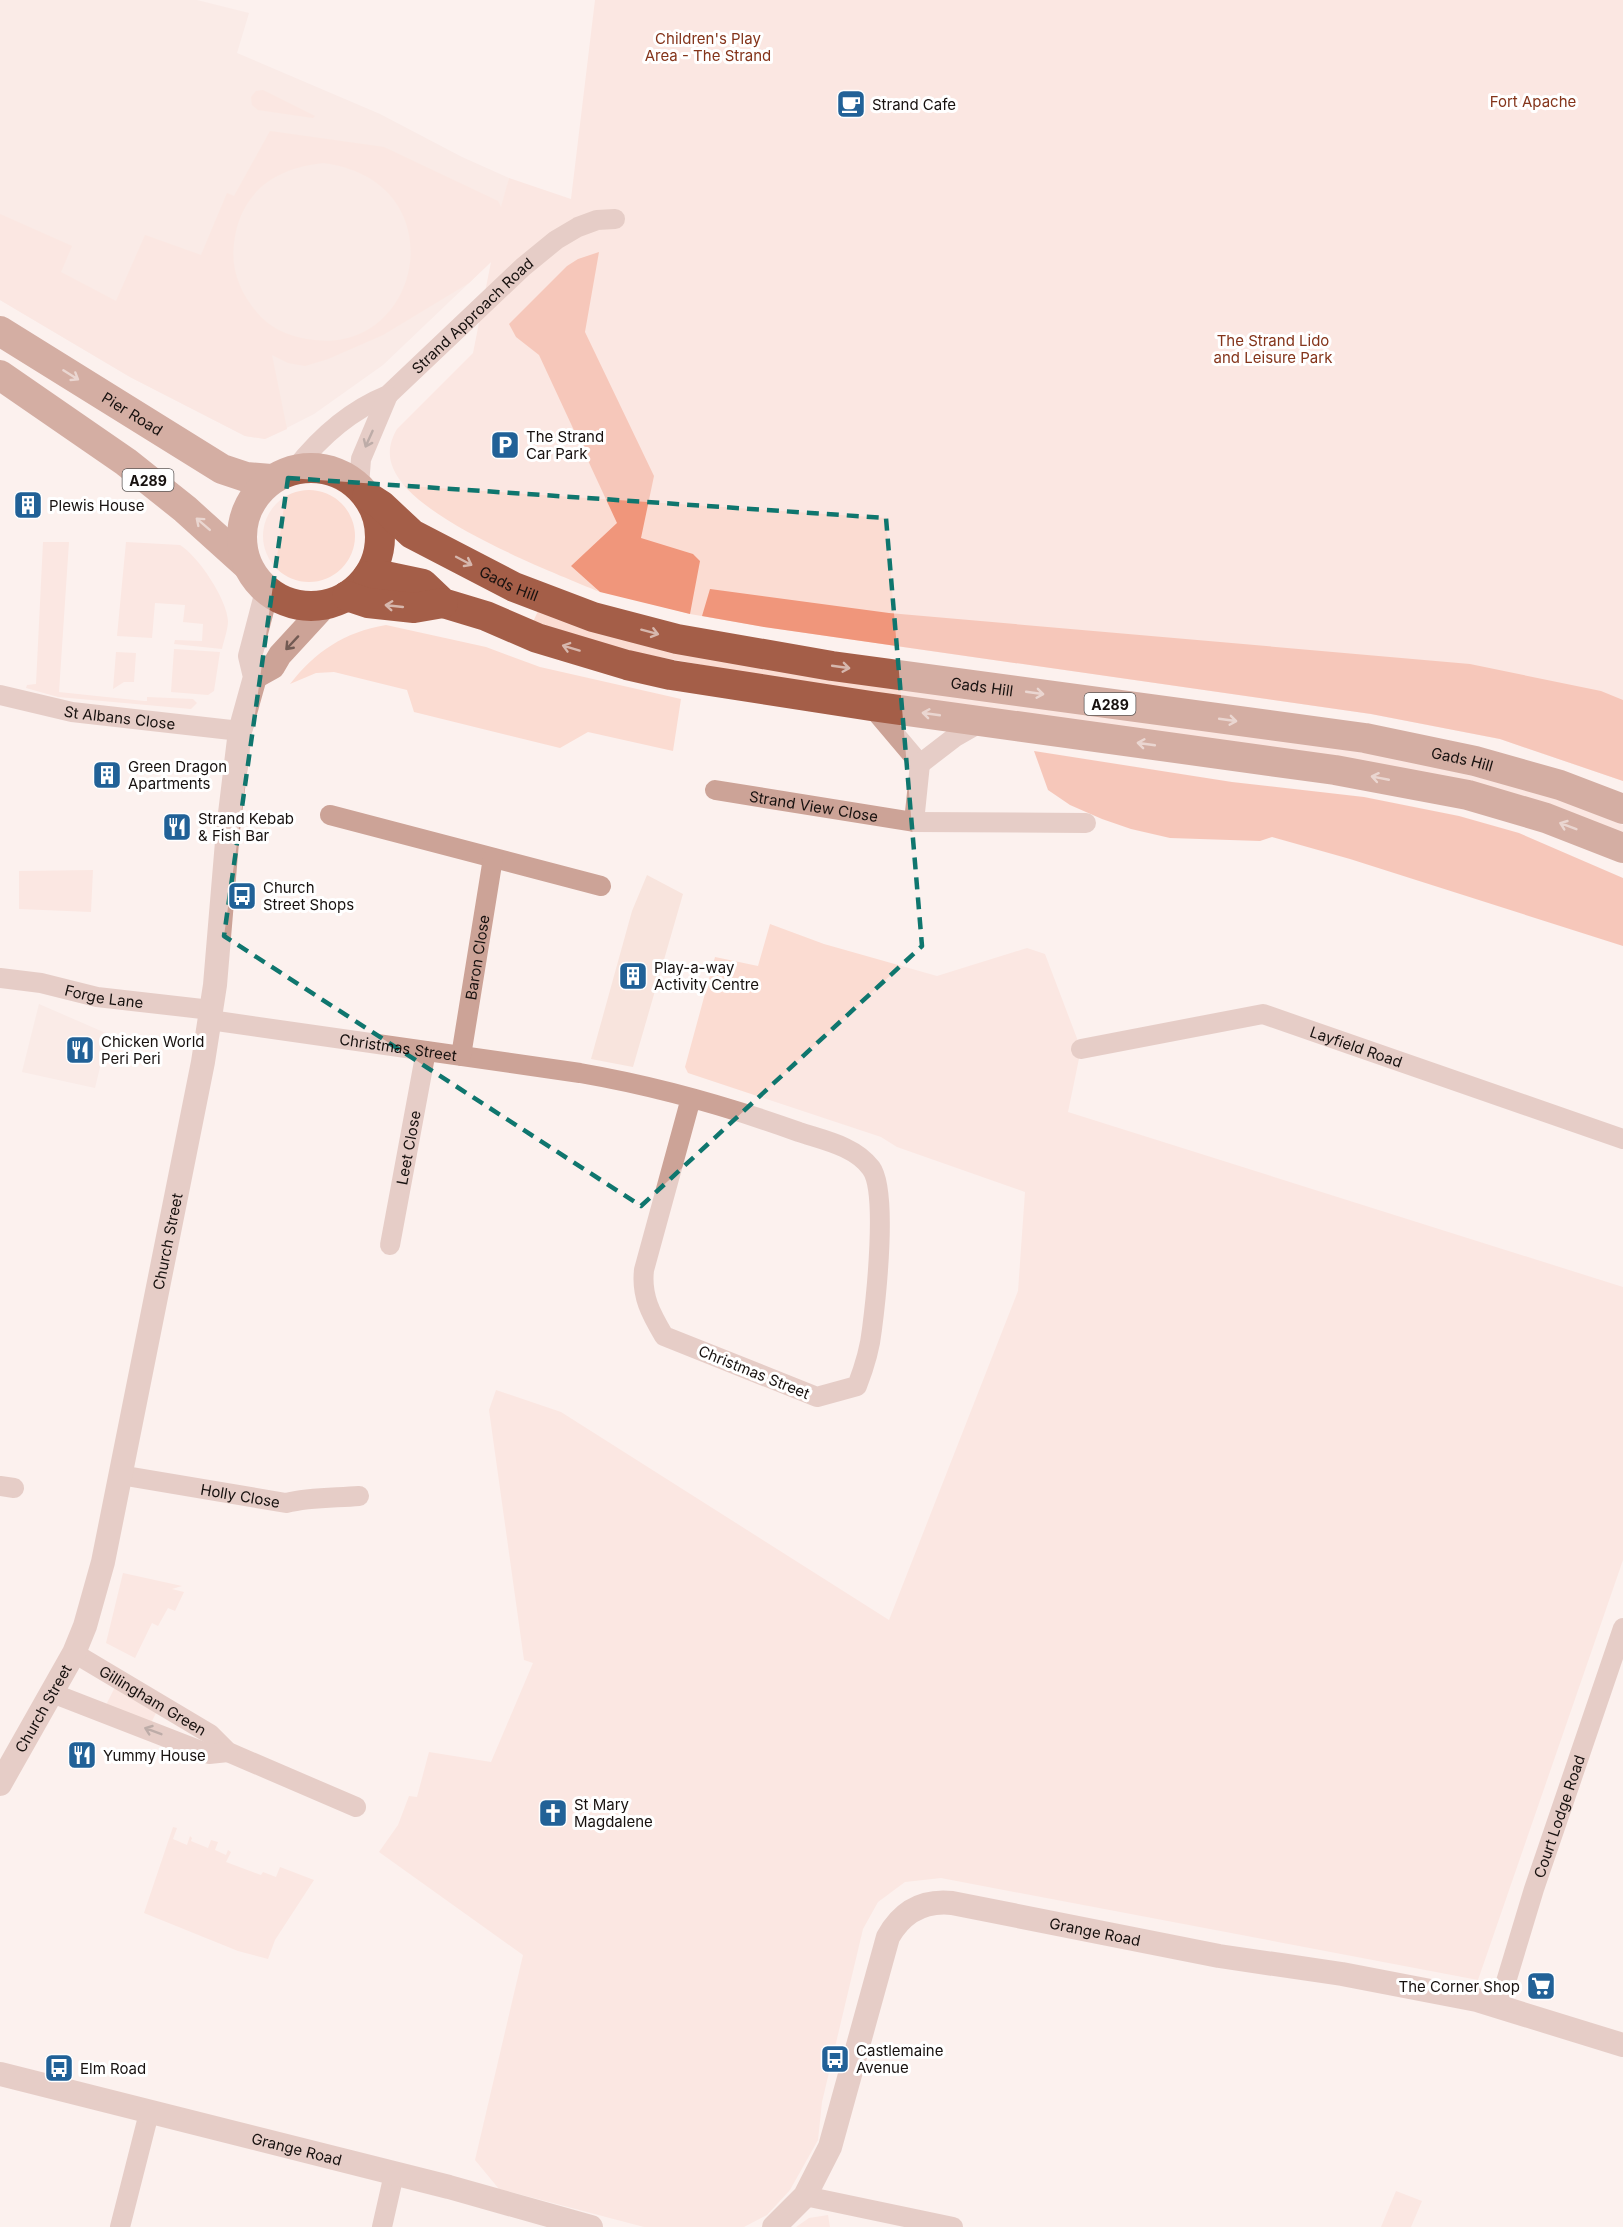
<svg xmlns="http://www.w3.org/2000/svg" width="1623" height="2227" font-family="Inter,sans-serif">
<rect width="100%" height="100%" fill="#fcf1ee"/>
<!-- built -->
<path fill="#f8e4dd" d="M0,0H197L249,13L237,53L380,114L462,157L509,178L496,231L492,261L383,365L314,414L265,439L245,436L130,377L0,300Z
M647,875L683,894L633,1067L591,1059L632,911Z
M39,1004L108,1034L95,1088L22,1072Z"/>
<!-- green -->
<path fill="#fbdcd2" fill-rule="evenodd" d="M595,0H1623V781L1500,739L1371,714L764,627L690,614L596,589L600,592C550,571 413,519 393,468C387,454 390,441 397,429L473,353L491,262L469,283L383,335L328,359L305,366L288,363L272,355L287,429L265,439L245,436L130,377L0,300V214L72,246L61,272L116,301L145,235L201,255L227,193L234,196L270,131L384,147L498,201L501,207L509,178L571,199ZM323,163C458,180 423,354 314,340C294,338 275,331 261,317C242,297 230,271 234,243C240,192 275,168 323,163Z
M263,90L315,116L313,118L258,110L252,105L251,97L256,91Z
M263 536a46 46 0 1 1 92 0a46 46 0 1 1-92 0Z
M43,542H69L59,692L144,701H147V697L193,699L197,703L191,709L58,697L26,688L27,685L36,684Z
M126,542L180,545C198,556 227,599 228,621C228,629 224,640 222,649L174,644L175,640L202,641L203,624L183,622L185,605L155,603L152,638L117,636Z
M538,611L1405,760L1514,786L1563,801L1623,825V834L632,652L533,622Z
M386,625L486,647L540,667L681,699L673,751L588,732L560,748L414,712L407,690L334,672L316,673L290,684C315,652 344,632 386,625Z
M174,649L220,652L214,691L208,695L171,692Z
M116,652L136,653L134,682H124L113,689Z
M93,870L91,912L19,909V871Z
M770,924L824,944L937,976L1027,948L1045,954L1081,1049L1068,1112L1623,1287V1560L1478,1980L941,1878L905,1882L878,1902L863,1929L822,2102L818,2140L790,2190L767,2215L744,2227H644L499,2189L475,2160L523,1955L379,1852L398,1825L409,1796L417,1797L429,1752L491,1762L533,1663L524,1660L489,1410L496,1390L561,1412L889,1620L1018,1291L1025,1192L897,1147L881,1137L688,1073L685,1067L715,957L758,966Z
M123,1573L182,1586L172,1589L184,1592L175,1611L168,1608L158,1626L152,1623L135,1658L106,1643Z
M116,1685L157,1711L151,1723L106,1705Z
M173,1827L177,1828L173,1839L187,1845L190,1836L192,1838L191,1841L208,1848L211,1840L218,1842L215,1850L226,1855L228,1850L231,1852L226,1862L261,1875L263,1872L276,1877L280,1867L314,1880L275,1940L268,1959L238,1951L144,1913Z
M1396,2191L1422,2201L1411,2227H1381Z
M828,2215L830,2227H796L809,2218Z"/>
<!-- forest -->
<path fill="#f0967b" d="M599,252L585,332L654,476L641,538L693,554L700,561L690,614L600,592L571,566L617,523L539,355L516,337L509,324L567,266L578,259Z
M710,589L889,613L1470,664L1601,691L1623,700V781L1500,739L1371,714L764,627L702,616Z
M1034,751L1232,782L1364,797L1459,816L1519,833L1623,878V946L1350,859L1272,837L1260,841L1170,838L1131,829L1102,819L1070,805L1048,790Z"/>
<g fill="none" stroke-linecap="round" stroke-linejoin="round">
<!-- minor -->
<g stroke="#cca397" stroke-width="20">
<path id="s1" d="M295,469C320,437 351,410 388,395L523,267L556,240L578,227L597,220L615,219"/>
<path d="M359,486L361,459L388,395"/>
<path id="s2" d="M0,695L72,712L240,731"/>
<path d="M871,706L920,764L914,822"/>
<path d="M920,764L955,737L983,721"/>
<path id="s3" d="M715,790L914,822L1086,823"/>
<path d="M330,815L601,886"/>
<path id="s4" d="M0,978L41,983L97,997L211,1010"/>
<path id="s5" d="M210,1020L580,1073C655,1086 727,1106 799,1132C823,1140 855,1146 871,1168C888,1191 876,1298 872,1329C870,1349 864,1368 857,1386L817,1397L664,1336C651,1314 641,1296 644,1270L691,1098"/>
<path id="s6" d="M1081,1049L1263,1014L1623,1139"/>
<path id="s7" d="M461,1056L493,858"/>
<path id="s8" d="M390,1245L426,1051"/>
<path id="s9" d="M120,1475L286,1503C310,1497 335,1498 359,1496"/>
<path d="M0,1486L14,1488"/>
<path id="s10" d="M74,1653L210,1734L228,1752L356,1807"/>
<path d="M52,1693L209,1754L228,1752"/>
<path id="s11" d="M1499,2005L1534,1889L1623,1628"/>
<path d="M805,2196L953,2227"/>
<path d="M120,2227L149,2113"/>
<path d="M382,2227L394,2174"/>
</g>
<!-- tertiary -->
<g stroke="#cca397" stroke-width="24">
<path d="M255,677L273,667L280,655L327,604"/>
<path id="s12" d="M0,1784L74,1653L85,1626L103,1562L203,1062L215,985L228,830L240,731L255,677L250,656L267,591"/>
<path id="s13" d="M0,2074L449,2187L591,2227"/>
<path id="s14" d="M774,2227L805,2196L830,2147L888,1937C902,1912 923,1900 952,1903L1219,1956L1342,1974L1477,2000L1623,2045"/>
</g>
<!-- primary -->
<g stroke="#a45e48" stroke-width="30">
<path id="s15" d="M0,331L222,469L246,477L271,479"/>
<path d="M0,375L126,462L185,509L246,564"/>
<circle cx="311" cy="537" r="69"/>
<path id="s16" d="M367,496L381,505L412,534L514,587L593,617L677,639L832,666L1365,738L1475,761L1560,785L1623,809"/>
<path d="M368,576H385L423,584L443,603L486,616L537,638L627,665L671,675L871,706L1335,770L1468,795L1546,818L1623,848"/>
<path d="M347,596L368,603L414,608L443,603"/>
</g>
</g>
<!-- one-way arrows -->
<defs><path id="oneway-shaft" d="M-6 0H5M1.5-3L5.5 0L1.5 3" fill="none" stroke-width="1.6" stroke-linecap="round" stroke-linejoin="round" transform="scale(1.5)"/></defs>
<g stroke="#d6b7ad">
<use href="#oneway-shaft" transform="translate(71 375) rotate(32)"/>
<use href="#oneway-shaft" transform="translate(203 524) rotate(-139)"/>
<use href="#oneway-shaft" transform="translate(464 561) rotate(28)"/>
<use href="#oneway-shaft" transform="translate(394 606) rotate(-174)"/>
<use href="#oneway-shaft" transform="translate(650 632) rotate(15)"/>
<use href="#oneway-shaft" transform="translate(571 648) rotate(-163)"/>
<use href="#oneway-shaft" transform="translate(841 667) rotate(8)"/>
<use href="#oneway-shaft" transform="translate(1035 693) rotate(8)"/>
<use href="#oneway-shaft" transform="translate(931 714) rotate(-172)"/>
<use href="#oneway-shaft" transform="translate(1228 720) rotate(8)"/>
<use href="#oneway-shaft" transform="translate(1146 744) rotate(-172)"/>
<use href="#oneway-shaft" transform="translate(1380 778) rotate(-169)"/>
<use href="#oneway-shaft" transform="translate(1568 826) rotate(-159)"/>
</g>
<g stroke="#725a53">
<use href="#oneway-shaft" transform="translate(369 439) rotate(114)"/>
<use href="#oneway-shaft" transform="translate(292 643) rotate(133)"/>
<use href="#oneway-shaft" transform="translate(153 1731) rotate(-159)"/>
</g>
<!-- marked area -->
<path d="M0 0H1623V2227H0ZM288,478L886,518L922,946L641,1206L224,936Z" fill="#fcf1ee" fill-opacity=".55" fill-rule="evenodd"/>
<path fill="none" stroke="#0f766e" stroke-width="4.5" stroke-dasharray="12 8" stroke-linejoin="round" d="M288,478L886,518L922,946L641,1206L224,936Z"/>
<!-- icons -->
<defs>
<g id="cafe-square" transform="scale(1.5)"><rect x="-9" y="-9" width="18" height="18" rx="4" fill="#216197" stroke="#fff"/><path d="M-5.5-4.5H6V0H3Q3 3.5 0 3.5H-2.5Q-5.5 3.5-5.5 0ZM3-3.2v2h1.7v-2ZM-6 4.5H4V6H-6Z" fill="#fff"/></g>
<g id="parking-square" transform="scale(1.5)"><rect x="-9" y="-9" width="18" height="18" rx="4" fill="#216197" stroke="#fff"/><path d="M-3.5-5.5H1a3.5 3.5 0 0 1 0 7H-1V5.5H-3.5ZM-1-3.4V-.6H.8a1.4 1.4 0 0 0 0-2.8Z" fill="#fff"/></g>
<g id="building-square" transform="scale(1.5)"><rect x="-9" y="-9" width="18" height="18" rx="4" fill="#216197" stroke="#fff"/><path d="M-4-6H4V6H1V3H-1V6H-4ZM-2.5-4.3h1.7v1.8h-1.7ZM.8-4.3h1.7v1.8H.8ZM-2.5-1h1.7V.8h-1.7ZM.8-1h1.7V.8H.8Z" fill="#fff"/></g>
<g id="restaurant-square" transform="scale(1.5)"><rect x="-9" y="-9" width="18" height="18" rx="4" fill="#216197" stroke="#fff"/><path d="M-5-6h1v4h1v-4h1v4h1v-4h1v5L-1.5 .5V6h-2V.5L-5-1ZM5-6V6H3V1.5H1.5Q1.5-4 5-6Z" fill="#fff"/></g>
<g id="bus-square" transform="scale(1.5)"><rect x="-9" y="-9" width="18" height="18" rx="4" fill="#216197" stroke="#fff"/><path d="M-5-6H5V4H4V6H2V4H-2V6H-4V4H-5ZM-3.5-4V0h7V-4ZM-3.5 1.2v1.5H-2V1.2ZM2 1.2v1.5H3.5V1.2Z" fill="#fff"/></g>
<g id="church-square" transform="scale(1.5)"><rect x="-9" y="-9" width="18" height="18" rx="4" fill="#216197" stroke="#fff"/><path d="M-1.2-6h2.4v3.5h3.3v2.4h-3.3V6h-2.4V-.1h-3.3v-2.4h3.3Z" fill="#fff"/></g>
<g id="supermarket-square" transform="scale(1.5)"><rect x="-9" y="-9" width="18" height="18" rx="4" fill="#216197" stroke="#fff"/><path d="M-6-5.5h2.5l.6 2H6L4.5 2H-2.5L-4.4-4H-6ZM-1.5 3.2a1.3 1.3 0 1 0 .1 0ZM3 3.2a1.3 1.3 0 1 0 .1 0Z" fill="#fff"/></g>
</defs>
<g fill-rule="evenodd">
<use href="#cafe-square" x="851" y="104"/>
<use href="#parking-square" x="505" y="445"/>
<use href="#building-square" x="28" y="505"/>
<use href="#building-square" x="107" y="775"/>
<use href="#restaurant-square" x="177" y="827"/>
<use href="#bus-square" x="242" y="896"/>
<use href="#building-square" x="633" y="976"/>
<use href="#restaurant-square" x="80" y="1050"/>
<use href="#restaurant-square" x="82" y="1755"/>
<use href="#church-square" x="553" y="1813"/>
<use href="#supermarket-square" x="1541" y="1986"/>
<use href="#bus-square" x="835" y="2059"/>
<use href="#bus-square" x="59" y="2068"/>
</g>
<g text-anchor="middle" dominant-baseline="central" stroke-width="6" stroke-linejoin="round" paint-order="stroke">
<!-- shield labels -->
<g fill="#fff" stroke="#5d5857" stroke-width="1.5">
<rect x="122.5" y="469" width="51" height="22" rx="4.5"/>
<rect x="1084.5" y="693" width="51" height="22" rx="4.5"/>
</g>
<g font-size="14" font-weight="bold" fill="#17110f">
<text x="148" y="480">A289</text>
<text x="1110" y="704">A289</text>
</g>
<!-- park labels -->
<g font-size="15" fill="#84341a" stroke="#fff">
<text x="708" y="38">Children's Play<tspan x="708" dy="17">Area - The Strand</tspan></text>
<text x="1533" y="101">Fort Apache</text>
<text x="1273" y="340">The Strand Lido<tspan x="1273" dy="17">and Leisure Park</tspan></text>
</g>
<!-- poi labels -->
<g font-size="15" fill="#17110f" stroke="#fff" text-anchor="start">
<text x="872" y="104">Strand Cafe</text>
<text x="526" y="436">The Strand<tspan x="526" dy="17">Car Park</tspan></text>
<text x="49" y="505">Plewis House</text>
<text x="128" y="766">Green Dragon<tspan x="128" dy="17">Apartments</tspan></text>
<text x="198" y="818">Strand Kebab<tspan x="198" dy="17">&amp; Fish Bar</tspan></text>
<text x="263" y="887">Church<tspan x="263" dy="17">Street Shops</tspan></text>
<text x="654" y="967">Play-a-way<tspan x="654" dy="17">Activity Centre</tspan></text>
<text x="101" y="1041">Chicken World<tspan x="101" dy="17">Peri Peri</tspan></text>
<text x="103" y="1755">Yummy House</text>
<text x="574" y="1804">St Mary<tspan x="574" dy="17">Magdalene</tspan></text>
<text x="1520" y="1986" text-anchor="end">The Corner Shop</text>
<text x="856" y="2050">Castlemaine<tspan x="856" dy="17">Avenue</tspan></text>
<text x="80" y="2068">Elm Road</text>
</g>
<!-- street labels -->
<g font-size="15" fill="#17110f" stroke="#fff">
<text stroke="none"><textPath href="#s1" startOffset="236">Strand Approach Road</textPath></text>
<text stroke="none"><textPath href="#s15" startOffset="156">Pier Road</textPath></text>
<text stroke="none"><textPath href="#s16" startOffset="168">Gads Hill</textPath></text>
<text stroke="none"><textPath href="#s16" startOffset="654">Gads Hill</textPath></text>
<text stroke="none"><textPath href="#s2" startOffset="122">St Albans Close</textPath></text>
<text stroke="none"><textPath href="#s16" startOffset="1140">Gads Hill</textPath></text>
<text stroke="none"><textPath href="#s3" startOffset="100">Strand View Close</textPath></text>
<text stroke="none"><textPath href="#s7" startOffset="100">Baron Close</textPath></text>
<text stroke="none"><textPath href="#s4" startOffset="106">Forge Lane</textPath></text>
<text stroke="none"><textPath href="#s6" startOffset="284">Layfield Road</textPath></text>
<text stroke="none"><textPath href="#s5" startOffset="190">Christmas Street</textPath></text>
<text stroke="none"><textPath href="#s8" startOffset="99">Leet Close</textPath></text>
<text stroke="none"><textPath href="#s12" startOffset="573">Church Street</textPath></text>
<text transform="translate(754 1372) rotate(22)">Christmas Street</text>
<text stroke="none"><textPath href="#s9" startOffset="122">Holly Close</textPath></text>
<text stroke="none"><textPath href="#s10" startOffset="92">Gillingham Green</textPath></text>
<text stroke="none"><textPath href="#s12" startOffset="87">Church Street</textPath></text>
<text stroke="none"><textPath href="#s11" startOffset="198">Court Lodge Road</textPath></text>
<text stroke="none"><textPath href="#s14" startOffset="540">Grange Road</textPath></text>
<text stroke="none"><textPath href="#s13" startOffset="306">Grange Road</textPath></text>
</g>
</g>
</svg>
